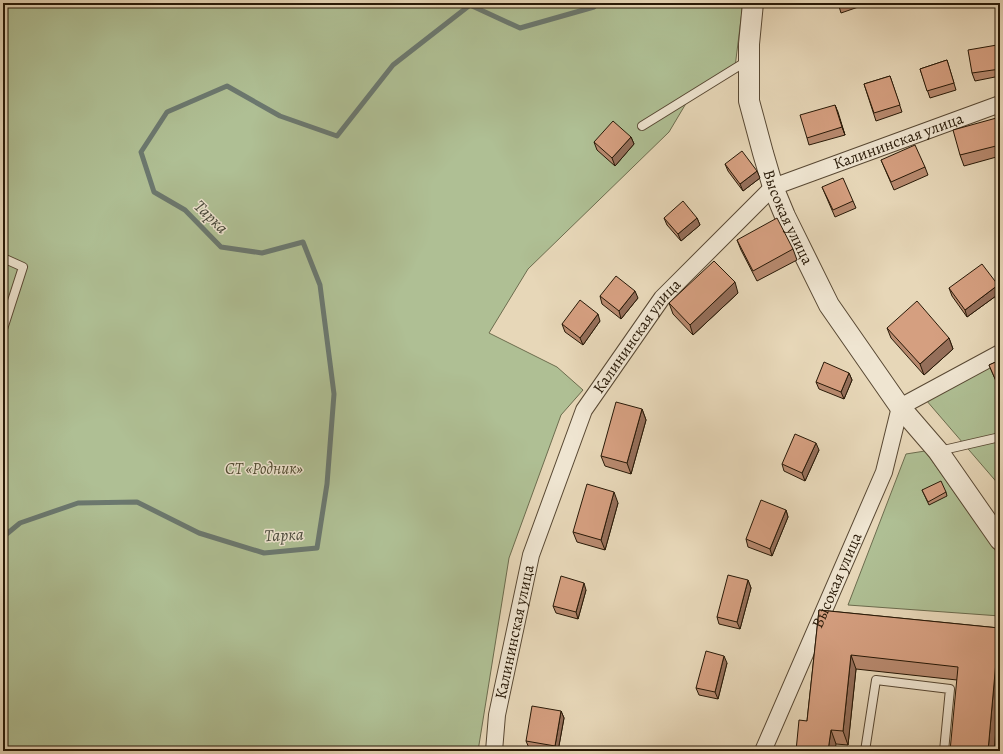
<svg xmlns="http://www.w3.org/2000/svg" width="1003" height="754" font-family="Alegreya,serif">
<rect width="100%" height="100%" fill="#e7d7b8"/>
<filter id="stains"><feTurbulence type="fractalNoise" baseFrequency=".005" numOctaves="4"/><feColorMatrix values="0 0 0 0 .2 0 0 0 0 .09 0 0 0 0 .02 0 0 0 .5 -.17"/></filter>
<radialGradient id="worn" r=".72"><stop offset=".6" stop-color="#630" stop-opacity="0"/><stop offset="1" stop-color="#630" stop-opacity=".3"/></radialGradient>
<!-- green -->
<path fill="#afbf94" stroke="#6c6c4e" d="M3,3H743L735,67L691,95L669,132L528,269L489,333L557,367L583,390L561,415L509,558L478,751H3Z
M1000,362V486L926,400Z
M925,451L1000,557V616L848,605L906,454Z"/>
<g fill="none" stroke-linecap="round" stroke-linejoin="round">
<!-- stream -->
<path stroke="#6b786f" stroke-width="5" d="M3,537L20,523L78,503L137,502L199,533L264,553L317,548L327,484L334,394L320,285L303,242L262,253L221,247L185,210L154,192L141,152L167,112L227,86L280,116L337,136L393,65L470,5L520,28L594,7L593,3"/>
<!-- service casing -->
<g stroke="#584833" stroke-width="10">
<path id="service" d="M642,126L747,61
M3,258L23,267L3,329
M939,451L1000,437
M865,751L876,680L950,689L944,751"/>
</g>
<!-- minor casing -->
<g stroke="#584833" stroke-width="18">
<g id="minor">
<path id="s1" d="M494,751L497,715L531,555L584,410L662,298L773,187L1000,104"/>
<path id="s2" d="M763,751L884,472L900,407L1000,353"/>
</g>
</g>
<!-- tertiary casing -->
<g stroke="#584833" stroke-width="22">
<g id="tertiary">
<path id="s3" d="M753,3L749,44V101L763,153L773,187L785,216L829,305L900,407L938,451L1000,540"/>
</g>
</g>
<!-- service -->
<use href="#service" stroke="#efe5d1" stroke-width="8"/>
<!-- minor -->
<use href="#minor" stroke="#efe5d1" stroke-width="16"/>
<!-- tertiary -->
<use href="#tertiary" stroke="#efe5d1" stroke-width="20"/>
</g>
<!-- wall -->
<path fill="#b7896e" stroke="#281907" d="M838,3H863L864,5L841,13Z
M999,52L1000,56V76L975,81L972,73Z
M947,60L956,90L930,98L920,69Z
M890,76L902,112L876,121L864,84Z
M835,105L845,135L809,145L807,138Z
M1000,117V156L964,166L960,155Z
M631,137L634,144L615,166L597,150L594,142Z
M881,160L925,167L928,175L894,190Z
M725,164L760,178L743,191L728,171Z
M822,187L853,201L856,208L835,217Z
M664,218H697L700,225L681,241L667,225Z
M737,240L793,249L797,260L757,281L741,250Z
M998,285L1000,293L967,317L952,296L949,288Z
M738,293L693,335L673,314L669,303Z
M600,296L638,298L621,319L602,304Z
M600,321L583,345L565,332L562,324Z
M887,328L949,338L953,349L924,375L891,338Z
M1000,360V388H999L989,365Z
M849,373L852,380L844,399L819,389L816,382Z
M642,409L646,420L631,474L605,466L601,456Z
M819,450L805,481L784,471L782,464Z
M922,490L946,492L947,496L929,505Z
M618,503L605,550L577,542L573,532Z
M786,510L788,517L772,556L748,547L746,539Z
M748,580L751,588L740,629L719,624L717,617Z
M586,590L578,619L556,613L553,606Z
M819,610L999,628L1000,631V687L957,680L856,669L848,745L836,744L807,721Z
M727,663L718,699L699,695L696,688Z
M561,711L564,718L558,751H543L529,748L526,741Z"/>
<!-- shaded-wall -->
<path fill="#956f5a" stroke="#281907" d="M997,45L1000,56V63Z
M835,105L838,112L845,135L842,127Z
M631,137L634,144L615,166L612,158Z
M757,171L760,178L743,191L740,184Z
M697,218L700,225L681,241L678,234Z
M735,282L738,293L693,335L690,325Z
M998,285L1000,293L967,317L965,310Z
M635,291L638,298L621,319L619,311Z
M598,314L600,321L583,345L580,338Z
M949,338L953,349L924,375L920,364Z
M849,373L852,380L844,399L841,392Z
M642,409L646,420L631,474L627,463Z
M816,443L819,450L805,481L802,473Z
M614,492L618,503L605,550L601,540Z
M786,510L788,517L772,556L770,549Z
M748,580L751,588L740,629L737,622Z
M584,583L586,590L578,619L576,612Z
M999,628L1000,631V687L994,751H988Z
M851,655L856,669L848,745L843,731Z
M724,656L727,663L718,699L715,692Z
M561,711L564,718L558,751H556L555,746Z
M831,730L836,744L835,751H828Z"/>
<!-- building -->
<path fill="#d59f80" stroke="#281907" d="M838,3H846L838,5Z
M997,45L1000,63V69L972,73L968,50Z
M947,60L954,83L927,91L920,69Z
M890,76L900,105L874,113L864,84Z
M835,105L842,127L807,138L800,115Z
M1000,117V145L960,155L953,130Z
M613,121L631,137L612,158L594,142Z
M915,145L925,167L891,182L881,160Z
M742,151L757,171L740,184L725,164Z
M843,178L853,201L833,210L822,187Z
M683,201L697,218L678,234L664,218Z
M777,218L793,249L753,271L737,240Z
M714,261L735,282L690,325L669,303Z
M982,264L998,285L965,310L949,288Z
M616,276L635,291L619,311L600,296Z
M580,300L598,314L580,338L562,324Z
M917,301L949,338L920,364L887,328Z
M1000,360V379L996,381L989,365Z
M824,362L849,373L841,392L816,382Z
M616,402L642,409L627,463L601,456Z
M795,434L816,443L802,473L782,464Z
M941,481L946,492L928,502L922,490Z
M587,484L614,492L601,540L573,532Z
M761,500L786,510L770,549L746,539Z
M728,575L748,580L737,622L717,617Z
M561,576L584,583L576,612L553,606Z
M819,610L999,628L988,751H950L958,667L851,655L843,731L831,730L828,751H796L799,720L807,721Z
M706,651L724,656L715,692L696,688Z
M532,706L561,711L555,746L526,741Z"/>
<g text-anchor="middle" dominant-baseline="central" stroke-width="3" stroke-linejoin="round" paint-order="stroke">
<!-- street labels -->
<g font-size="16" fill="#281907" stroke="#efe5d1">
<text stroke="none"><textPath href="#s1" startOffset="781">Калининская улица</textPath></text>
<text stroke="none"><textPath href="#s3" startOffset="221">Высокая улица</textPath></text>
<text stroke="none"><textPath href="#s1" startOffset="445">Калининская улица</textPath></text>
<text stroke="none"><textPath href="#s2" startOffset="186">Высокая улица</textPath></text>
<text stroke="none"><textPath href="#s1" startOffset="121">Калининская улица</textPath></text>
</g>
<!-- park labels -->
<g font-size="16" font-style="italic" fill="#504b31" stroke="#efe5d1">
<text x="264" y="469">СТ «Родник»</text>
</g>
<!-- water labels -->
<g font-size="17" font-style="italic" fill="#49493b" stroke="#efe5d1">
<text transform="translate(211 217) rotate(44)">Тарка</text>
<text transform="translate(284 535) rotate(-2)">Тарка</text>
</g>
</g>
<!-- margin -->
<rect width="1003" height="754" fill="none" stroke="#e7d7b8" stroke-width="16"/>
<rect x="4" y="4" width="995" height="746" fill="none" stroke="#281907" stroke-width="2"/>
<rect x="8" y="8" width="987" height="738" fill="none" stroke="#281907"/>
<rect width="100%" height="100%" filter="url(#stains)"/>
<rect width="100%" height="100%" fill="url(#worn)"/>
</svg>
